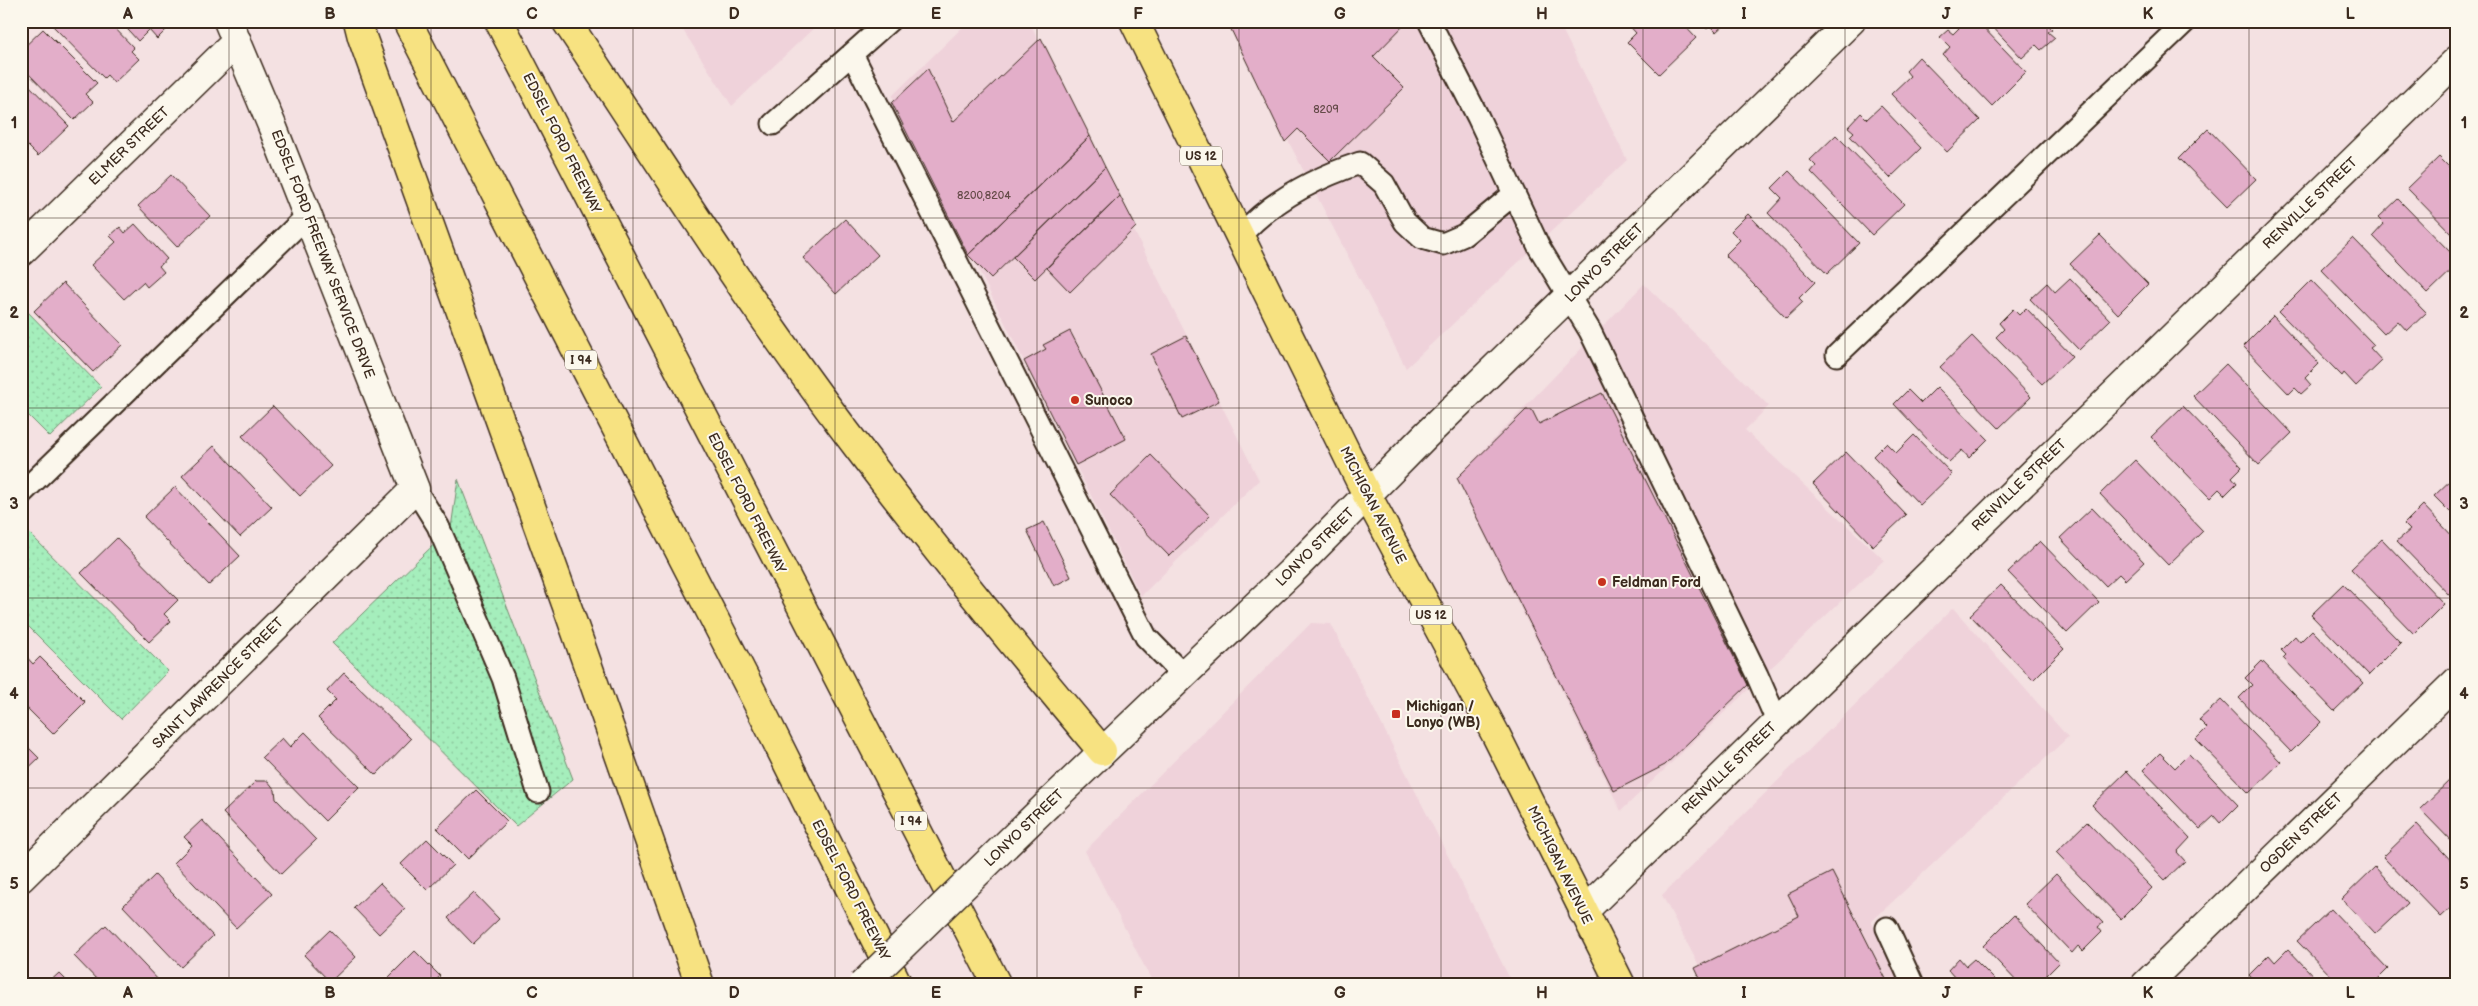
<svg xmlns="http://www.w3.org/2000/svg" width="2478" height="1006" font-family="'Balsamiq Sans',sans-serif">
<defs>
<pattern id="grass-dots" width="8" height="8" patternUnits="userSpaceOnUse" patternTransform="scale(1.25)"><rect width="8" height="8" fill="#a5eebc"/><path d="M2 2h.1M6 6h.1" fill="none" stroke="#8fcca1" stroke-width="1.8" stroke-linecap="round"/></pattern>
</defs>
<rect width="100%" height="100%" fill="#f4e1e2"/>
<filter id="ink" filterUnits="userSpaceOnUse"><feTurbulence type="fractalNoise" baseFrequency=".02" numOctaves="2"/><feDisplacementMap in="SourceGraphic" scale="10" xChannelSelector="R" yChannelSelector="G"/><feConvolveMatrix kernelMatrix="1 2 1 2 8 2 1 2 1" color-interpolation-filters="sRGB"/></filter>
<g filter="url(#ink)">
<!-- built -->
<path fill="#efd2da" d="M677,21H821L732,106Z
M969,21H1029L1259,480L1141,596L892,96Z
M1226,21H1558L1627,160L1406,368Z
M1644,284L1769,406L1745,430L1884,560L1621,811L1456,478Z
M1953,608L2068,737L1871,922L1902,985H1709L1662,895Z
M1311,623L1331,624L1513,985H1154L1085,851Z"/>
<!-- grass -->
<path fill="url(#grass-dots)" stroke="#708c6d" d="M25,309L101,387L50,437L21,408V313Z
M458,479L573,779L516,826L332,643L451,528Z
M21,525L168,671L121,719L21,619Z"/>
<!-- building -->
<path fill="#e3aec9" stroke="#3b2a1e" d="M55,21H108L134,48L131,51L139,59L114,83L107,75L104,78L51,24Z
M120,21H175L157,39L149,30L138,41Z
M1227,21H1408L1373,57L1404,88L1330,161L1298,129L1285,142Z
M1625,21H1680L1696,38L1659,74L1627,42L1636,33Z
M1699,21H1728L1716,32L1710,26L1707,29Z
M1977,21L2026,72L1992,106L1943,55L1950,47L1940,37L1948,30L1953,34L1965,22L1971,27Z
M1987,21H2044L2052,29L2048,32L2055,38L2041,50L2036,45L2022,58Z
M43,29L97,83L85,94L93,102L74,120L21,66V50Z
M1041,38L1090,136L968,255L892,103L928,69L953,122Z
M1919,57L1980,120L1947,152L1891,94L1910,76L1906,71Z
M21,77L69,126L38,156L21,139Z
M1881,106L1921,148L1890,178L1850,136L1854,132L1848,127L1861,113L1867,119Z
M2208,129L2256,179L2227,207L2179,158Z
M1836,135L1904,204L1872,235L1811,172L1816,166L1810,160Z
M1090,136L1105,167L991,278L968,255Z
M2439,157L2457,175V239L2407,188Z
M1105,167L1120,196L1035,279L1013,257Z
M1789,171L1859,243L1827,274L1768,213L1782,198L1772,188Z
M171,175L210,216L177,247L138,206Z
M1120,196L1136,227L1070,292L1047,268Z
M2398,199L2457,259V265L2428,293L2373,236L2384,224L2378,218Z
M1748,214L1815,282L1799,298L1803,302L1786,318L1725,255L1740,240L1731,231Z
M845,219L878,255L836,294L803,258Z
M135,224L167,259L159,266L164,272L147,287L143,282L124,299L91,265L116,242L110,236L120,227L125,233Z
M2100,235L2148,284L2118,314L2070,264Z
M2353,238L2426,313L2407,331L2398,321L2384,334L2321,269Z
M2070,278L2110,320L2079,350L2030,299L2047,283L2055,292Z
M2311,280L2374,345L2370,348L2382,361L2356,386L2344,373L2342,376L2279,312Z
M63,283L122,345L93,372L34,311Z
M2026,308L2072,356L2042,384L1996,337L2004,329L1999,323L2013,309L2019,315Z
M2273,316L2319,364L2305,378L2311,385L2301,394L2295,388L2289,394L2243,346Z
M1070,331L1126,439L1076,465L1024,361L1046,349L1043,345Z
M1186,336L1219,401L1182,419L1151,354Z
M1972,336L2031,397L1999,428L1940,367Z
M2226,364L2292,433L2259,465L2193,396Z
M1937,387L1988,439L1969,458L1962,450L1949,462L1894,404L1908,390L1921,403Z
M1602,393L1748,685L1665,765L1614,791L1457,478L1526,410H1532L1539,424Z
M273,406L331,466L300,496L242,436Z
M2183,406L2242,467L2232,477L2237,483L2225,495L2219,489L2210,498L2151,437Z
M1914,435L1952,474L1920,505L1873,456L1886,443L1896,453Z
M214,446L272,507L240,537L182,476Z
M1846,452L1906,515L1873,546L1813,484Z
M1151,455L1210,516L1169,556L1110,495Z
M2135,460L2203,531L2168,565L2100,494Z
M2457,474V519L2434,496Z
M175,487L240,556L209,585L144,517Z
M2423,505L2457,541V591L2451,597L2397,541L2410,530L2404,524Z
M2092,508L2144,562L2125,580L2119,574L2106,586L2060,538Z
M1044,522L1071,577L1054,586L1027,530Z
M117,538L178,600L164,614L171,621L149,642L81,573Z
M2382,539L2444,604L2414,634L2351,569Z
M2040,541L2099,602L2067,633L2008,572Z
M2343,584L2401,643L2369,675L2311,615Z
M2001,585L2064,649L2033,680L1970,615Z
M2312,630L2363,683L2334,711L2283,658L2286,655L2281,650L2295,636L2300,642Z
M23,653L33,664L40,657L85,702L53,734L21,702V655Z
M2262,661L2321,722L2291,752L2239,698L2252,685L2245,678Z
M344,673L411,739L376,775L318,718L336,700L327,691Z
M2221,700L2281,762L2249,793L2196,739L2207,728L2199,720Z
M305,732L359,787L325,821L262,757L282,738L290,747Z
M21,740L39,758L21,775Z
M2160,753L2175,768L2189,754L2238,805L2220,823L2214,816L2200,829L2143,770Z
M2127,771L2190,838L2177,852L2185,861L2165,880L2092,805Z
M2452,778L2457,782V847L2420,809Z
M256,781H268L275,790L276,799L316,840L281,874L223,813Z
M476,790L507,821L468,859L437,828Z
M202,820L272,894L236,928L174,863L192,845L184,837Z
M2087,822L2152,888L2121,919L2056,852Z
M2417,824L2457,867V902L2441,917L2383,857Z
M427,839L453,865L427,890L401,864Z
M2375,867L2408,903L2375,934L2342,899Z
M1832,872L1889,985H1703L1695,968L1799,916L1788,894Z
M2056,874L2103,923L2098,927L2102,932L2083,951L2078,946L2072,953L2025,904Z
M155,875L213,936L181,967L123,906Z
M380,883L405,909L379,934L354,908Z
M474,893L499,919L473,944L448,918Z
M2331,909L2388,969L2372,985H2340L2297,941Z
M2014,915L2059,963L2037,985H2020L1983,946Z
M106,925L163,985H102L74,956Z
M330,930L356,957L330,982L304,955Z
M2288,949L2322,985H2259L2249,975L2269,955L2275,962Z
M415,951L440,976L431,985H391L386,980Z
M1959,958L1966,966L1974,959L2000,985H1947L1955,978L1948,970Z
M59,973L71,985H46Z"/>
<g fill="none" stroke-linecap="round" stroke-linejoin="round">
<!-- service casing -->
<g stroke="#3b2a1e" stroke-width="25">
<path id="service" d="M1429,21L1478,117L1539,247L1590,331L1757,675L1777,721
M852,54L1146,637L1183,675
M773,124L889,21
M1240,236C1272,200 1315,178 1360,163L1384,184L1405,222L1422,238L1443,244L1464,235L1514,194
M1837,355L2186,21
M415,489L438,526L503,678L538,792
M21,494L308,215
M1887,928L1913,985"/>
</g>
<!-- minor casing -->
<g stroke="#3b2a1e" stroke-width="31">
<path id="minor" d="M21,252L237,41
M21,878L415,489L273,128L228,21
M1583,912L2457,60
M2145,985L2457,681"/>
</g>
<!-- tertiary casing -->
<g stroke="#3b2a1e" stroke-width="31">
<path id="tertiary" d="M1047,805L1290,573L1424,437L1851,21"/>
</g>
<!-- primary casing -->
<g stroke="#3b2a1e" stroke-width="31">
<path id="primary" d="M1134,21L1367,495L1496,735L1621,985"/>
</g>
<!-- motorway casing -->
<g stroke="#3b2a1e" stroke-width="31">
<path id="motorway" d="M358,21L362,37L569,612L700,985
M407,21L755,698L898,985
M499,21L997,985
M566,21C662,165 754,312 859,449C937,552 1019,652 1102,751"/>
</g>
<!-- service -->
<use href="#service" stroke="#fbf7ec" stroke-width="21"/>
<!-- minor -->
<use href="#minor" stroke="#fbf7ec" stroke-width="28"/>
<!-- tertiary -->
<use href="#tertiary" stroke="#fbf7ec" stroke-width="28"/>
<!-- primary -->
<use href="#primary" stroke="#f7e281" stroke-width="28"/>
<!-- motorway -->
<use href="#motorway" stroke="#f7e281" stroke-width="28"/>
<!-- tertiary-bridge casing -->
<g stroke="#3b2a1e" stroke-width="31" stroke-linecap="butt">
<path id="tertiary-bridge" d="M862,985L1047,805"/>
</g>
<!-- tertiary-bridge -->
<use href="#tertiary-bridge" stroke="#fbf7ec" stroke-width="28"/>
</g>
</g>
<!-- grid -->
<path fill="none" stroke="#3b2a1e" stroke-width="1" stroke-opacity="0.55" d="M229,21V985M431,21V985M633,21V985M835,21V985M1037,21V985M1239,21V985M1441,21V985M1643,21V985M1845,21V985M2047,21V985M2249,21V985M21,218H2457M21,408H2457M21,598H2457M21,788H2457"/>
<!-- markers -->
<g fill="#c8321e" stroke="#fbf7ec" stroke-width="2">
<circle cx="1075" cy="400" r="5"/>
<circle cx="1602" cy="582" r="5"/>
<rect x="1391" y="709" width="10" height="10" rx="2.5"/>
</g>
<g text-anchor="middle" dominant-baseline="central" stroke-width="4" stroke-linejoin="round" paint-order="stroke">
<!-- number labels -->
<g font-size="11" fill="#654b49">
<text x="1326" y="109">8209</text>
<text x="984" y="195">8200,8204</text>
</g>
<!-- shield labels -->
<g fill="#fbf7ec" stroke="#75685c" stroke-width="1">
<rect x="1180" y="146.5" width="42" height="19" rx="4"/>
<rect x="565" y="350.5" width="32" height="19" rx="4"/>
<rect x="1410" y="605.5" width="42" height="19" rx="4"/>
<rect x="895" y="811.5" width="32" height="19" rx="4"/>
</g>
<g font-size="12" font-weight="bold" fill="#3b2a1e">
<text x="1201" y="156">US 12</text>
<text x="581" y="360">I 94</text>
<text x="1431" y="615">US 12</text>
<text x="911" y="821">I 94</text>
</g>
<!-- street labels -->
<g font-size="14" fill="#3b2a1e" stroke="#fbf7ec">
<text transform="translate(562 143) rotate(63)">EDSEL FORD FREEWAY</text>
<text transform="translate(129 146) rotate(-44)">ELMER STREET</text>
<text transform="translate(2310 203) rotate(-44)">RENVILLE STREET</text>
<text transform="translate(323 254) rotate(69)">EDSEL FORD FREEWAY SERVICE DRIVE</text>
<text transform="translate(1604 263) rotate(-45)">LONYO STREET</text>
<text transform="translate(2019 485) rotate(-44)">RENVILLE STREET</text>
<text transform="translate(747 503) rotate(63)">EDSEL FORD FREEWAY</text>
<text transform="translate(1373 505) rotate(63)">MICHIGAN AVENUE</text>
<text transform="translate(1315 547) rotate(-45)">LONYO STREET</text>
<text transform="translate(218 683) rotate(-45)">SAINT LAWRENCE STREET</text>
<text transform="translate(1729 768) rotate(-44)">RENVILLE STREET</text>
<text transform="translate(1024 828) rotate(-44)">LONYO STREET</text>
<text transform="translate(2301 833) rotate(-44)">OGDEN STREET</text>
<text transform="translate(1560 865) rotate(64)">MICHIGAN AVENUE</text>
<text transform="translate(851 890) rotate(63)">EDSEL FORD FREEWAY</text>
</g>
<!-- poi labels -->
<g font-size="14" font-weight="bold" fill="#3b2a1e" stroke="#fbf7ec" text-anchor="start">
<text x="1085" y="400">Sunoco</text>
<text x="1612" y="582">Feldman Ford</text>
<text x="1406" y="706">Michigan /<tspan x="1406" dy="16">Lonyo (WB)</tspan></text>
</g>
</g>
<!-- margin -->
<rect width="2478" height="1006" fill="none" stroke="#fbf7ec" stroke-width="55"/>
<rect x="28" y="28" width="2422" height="950" fill="none" stroke="#3b2a1e" stroke-width="2"/>
<g font-size="16" text-anchor="middle" font-weight="bold" fill="#3b2a1e">
<text x="128" y="19">A</text>
<text x="330" y="19">B</text>
<text x="532" y="19">C</text>
<text x="734" y="19">D</text>
<text x="936" y="19">E</text>
<text x="1138" y="19">F</text>
<text x="1340" y="19">G</text>
<text x="1542" y="19">H</text>
<text x="1744" y="19">I</text>
<text x="1946" y="19">J</text>
<text x="2148" y="19">K</text>
<text x="2350" y="19">L</text>
<text x="14" y="128">1</text>
<text x="2464" y="128">1</text>
<text x="14" y="318">2</text>
<text x="2464" y="318">2</text>
<text x="14" y="509">3</text>
<text x="2464" y="509">3</text>
<text x="14" y="699">4</text>
<text x="2464" y="699">4</text>
<text x="14" y="889">5</text>
<text x="2464" y="889">5</text>
<text x="128" y="998">A</text>
<text x="330" y="998">B</text>
<text x="532" y="998">C</text>
<text x="734" y="998">D</text>
<text x="936" y="998">E</text>
<text x="1138" y="998">F</text>
<text x="1340" y="998">G</text>
<text x="1542" y="998">H</text>
<text x="1744" y="998">I</text>
<text x="1946" y="998">J</text>
<text x="2148" y="998">K</text>
<text x="2350" y="998">L</text>
</g>
</svg>
